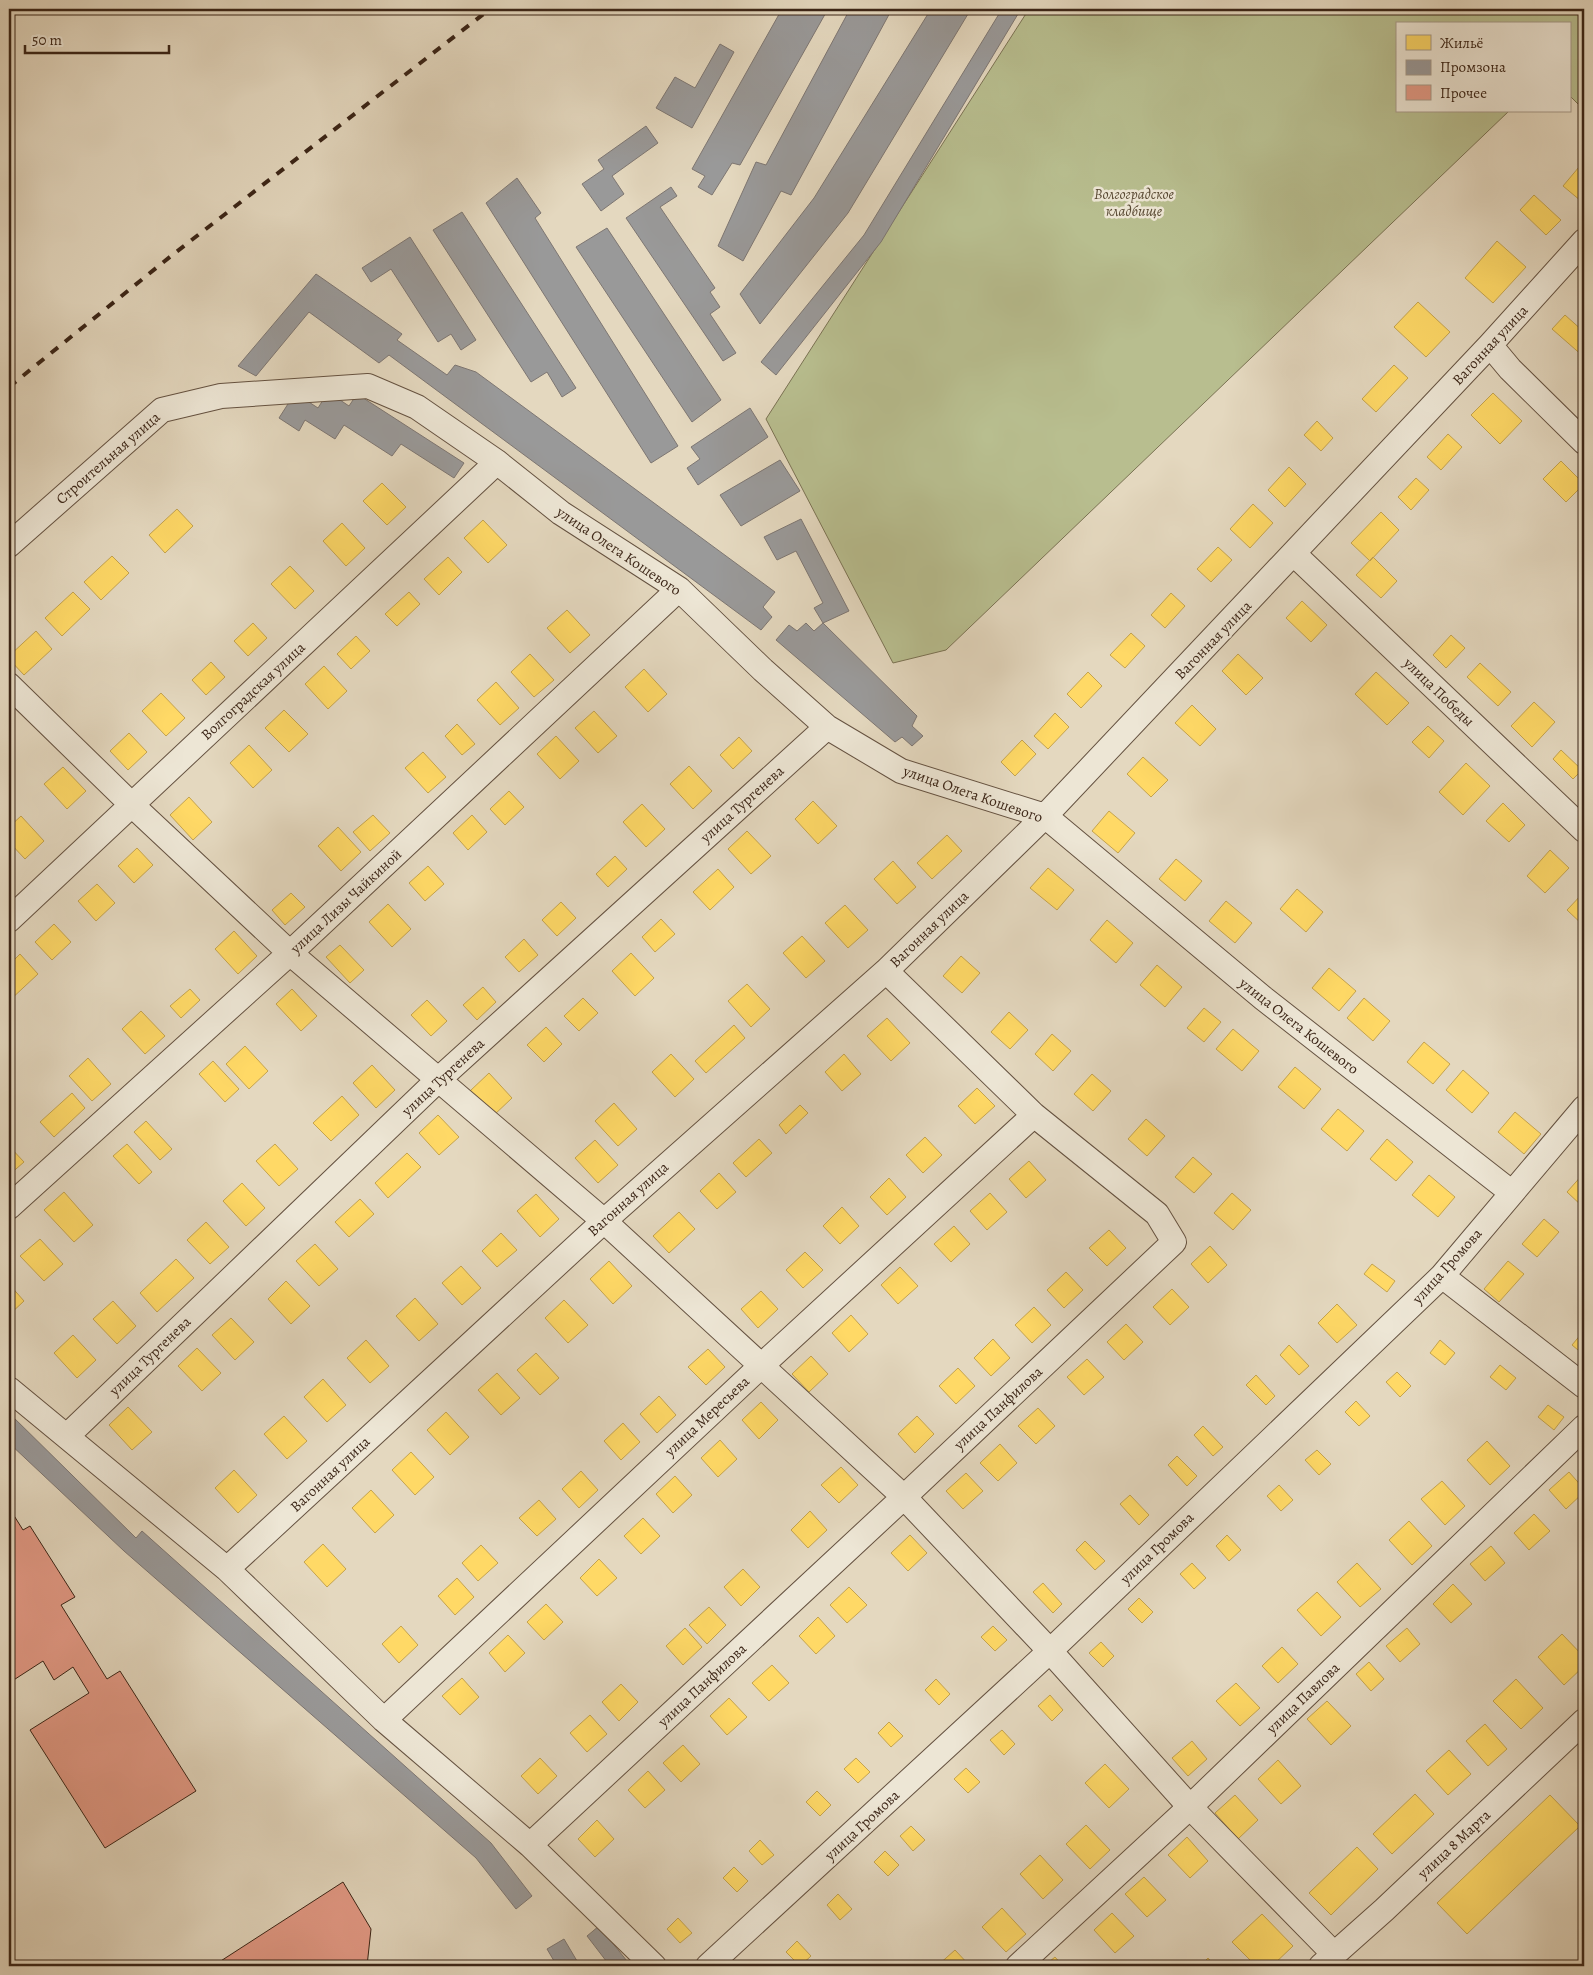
<svg xmlns="http://www.w3.org/2000/svg" width="1593" height="1975" font-family="Alegreya,serif">
<rect width="100%" height="100%" fill="#e4d8bf"/>
<filter id="stains"><feTurbulence type="fractalNoise" baseFrequency=".004" numOctaves="4"/><feColorMatrix values="0 0 0 0 .2 0 0 0 0 .09 0 0 0 0 .02 0 0 0 .5 -.17"/></filter>
<radialGradient id="worn" r=".72"><stop offset=".6" stop-color="#630" stop-opacity="0"/><stop offset="1" stop-color="#630" stop-opacity=".3"/></radialGradient>
<!-- green -->
<path fill="#b8be8f" stroke="#7a7253" d="M1029,9H1584V110L1569,95V24H1397V111H1509L946,650L893,663L766,419Z"/>
<!-- homes -->
<path fill="#ffd966" stroke="#c4a34e" d="M1579,167L1584,172V197L1581,201L1563,186Z
M1534,195L1561,220L1546,235L1520,210Z
M1497,241L1526,267L1493,303L1465,278Z
M1418,302L1450,332L1426,357L1394,327Z
M1565,315L1584,332V357L1552,329Z
M1394,365L1408,378L1376,412L1362,399Z
M1493,393L1522,421L1500,444L1471,415Z
M1317,421L1333,438L1321,451L1304,435Z
M1448,434L1462,447L1441,470L1427,457Z
M1561,461L1584,484L1566,502L1543,479Z
M1289,467L1306,484L1285,507L1268,490Z
M1416,478L1429,490L1411,510L1398,497Z
M382,483L406,507L387,525L363,501Z
M1253,504L1273,523L1250,548L1230,529Z
M177,509L193,526L165,553L149,535Z
M1381,512L1399,530L1370,561L1351,543Z
M483,520L507,545L488,563L464,538Z
M342,523L365,548L346,566L323,541Z
M1218,547L1232,560L1211,582L1197,569Z
M112,556L129,573L101,600L84,582Z
M448,557L462,572L439,595L424,579Z
M1373,557L1397,581L1381,598L1356,575Z
M290,566L314,591L295,609L271,584Z
M73,592L90,609L62,636L45,618Z
M409,592L420,604L397,626L385,614Z
M1171,593L1185,606L1165,628L1151,615Z
M1302,601L1327,625L1311,642L1286,618Z
M567,610L590,635L570,653L547,628Z
M253,623L267,638L248,656L234,641Z
M36,631L52,649L24,675L9,659V656Z
M1131,633L1145,646L1125,668L1110,655Z
M1451,635L1465,648L1446,668L1433,655Z
M356,636L370,651L351,669L337,654Z
M530,654L554,680L534,697L511,672Z
M1238,654L1263,678L1246,695L1222,671Z
M211,662L225,677L206,695L192,680Z
M1480,663L1511,692L1498,706L1467,677Z
M324,666L347,691L328,709L305,684Z
M644,669L667,694L648,712L625,687Z
M1088,672L1102,686L1081,708L1067,694Z
M1376,672L1409,703L1387,725L1355,694Z
M496,682L519,708L500,725L477,700Z
M161,693L185,718L166,736L142,711Z
M1534,702L1555,722L1532,747L1511,726Z
M1192,705L1216,729L1200,746L1175,723Z
M284,710L308,734L289,752L265,728Z
M594,711L617,736L598,753L575,728Z
M1055,713L1069,727L1048,749L1034,736Z
M457,724L475,744L462,755L445,736Z
M1428,726L1444,741L1429,758L1412,742Z
M129,733L147,752L128,770L110,751Z
M556,736L579,761L560,779L537,754Z
M739,737L752,751L733,769L720,755Z
M1022,740L1036,754L1015,776L1001,762Z
M249,745L272,770L253,788L230,763Z
M1561,750L1582,770L1573,779L1553,759Z
M423,752L446,777L428,793L405,768Z
M1143,757L1168,780L1151,797L1127,774Z
M1466,763L1490,786L1463,815L1439,792Z
M689,766L712,791L693,809L670,784Z
M63,767L86,791L67,809L44,784Z
M509,791L524,807L505,825L490,809Z
M189,797L212,822L193,840L170,815Z
M813,801L837,826L818,844L795,819Z
M1503,803L1525,825L1509,842L1486,821Z
M642,804L665,829L646,847L623,822Z
M1109,811L1135,833L1118,853L1092,831Z
M373,815L390,833L370,851L353,832Z
M472,815L487,832L468,850L453,833Z
M21,816L44,841L25,859L9,842V827Z
M338,827L361,852L341,871L318,846Z
M747,831L771,856L751,874L728,849Z
M947,835L962,851L932,879L917,863Z
M137,848L153,865L134,883L118,866Z
M1550,850L1569,868L1545,893L1527,876Z
M615,856L627,869L608,887L596,874Z
M1176,859L1202,881L1185,901L1159,879Z
M893,861L916,887L897,904L874,879Z
M428,866L444,884L425,901L409,883Z
M1048,868L1074,890L1057,910L1030,888Z
M718,869L734,887L710,910L693,892Z
M97,884L115,903L96,921L78,901Z
M1297,889L1323,912L1306,932L1280,909Z
M1584,892V926L1567,910Z
M291,893L305,907L285,925L272,910Z
M1226,901L1252,923L1235,943L1209,921Z
M561,902L576,918L557,936L542,920Z
M388,904L411,929L392,947L369,922Z
M845,905L868,930L848,948L825,923Z
M661,919L675,934L655,952L642,937Z
M1107,920L1133,943L1116,963L1090,940Z
M54,924L71,942L52,960L35,942Z
M234,931L257,956L238,974L215,949Z
M802,936L825,961L806,978L783,953Z
M524,939L538,955L519,972L505,957Z
M340,945L364,970L350,983L326,957Z
M631,953L654,978L635,996L612,971Z
M20,954L38,974L9,1001V965Z
M961,956L980,973L962,993L943,976Z
M1157,965L1182,987L1165,1007L1140,985Z
M1329,968L1356,991L1339,1011L1312,988Z
M747,984L770,1009L751,1027L728,1001Z
M483,987L496,1002L477,1020L463,1005Z
M190,989L200,1000L181,1018L170,1006Z
M292,989L317,1016L301,1031L276,1004Z
M583,998L598,1013L579,1031L564,1016Z
M1364,998L1390,1021L1373,1041L1347,1018Z
M427,1000L447,1021L431,1036L411,1015Z
M1204,1008L1221,1022L1204,1042L1187,1028Z
M141,1011L165,1036L145,1054L122,1029Z
M1009,1012L1028,1030L1010,1049L991,1032Z
M887,1018L910,1043L891,1061L867,1036Z
M734,1025L745,1038L706,1073L695,1061Z
M546,1027L562,1044L544,1062L527,1045Z
M1233,1029L1259,1051L1242,1071L1216,1049Z
M1052,1034L1071,1051L1053,1071L1035,1054Z
M1424,1042L1450,1064L1433,1084L1407,1062Z
M245,1046L268,1071L249,1089L226,1064Z
M671,1054L694,1079L675,1097L652,1072Z
M844,1054L861,1074L842,1091L825,1072Z
M88,1058L111,1084L92,1101L69,1076Z
M213,1061L239,1089L225,1102L199,1074Z
M372,1065L395,1090L376,1108L353,1083Z
M1295,1067L1321,1089L1304,1109L1278,1087Z
M1463,1070L1489,1093L1472,1113L1446,1090Z
M489,1073L512,1098L493,1116L470,1091Z
M1092,1074L1111,1091L1093,1111L1074,1094Z
M977,1088L995,1106L975,1124L958,1106Z
M72,1093L85,1108L54,1137L40,1122Z
M342,1096L359,1115L331,1141L313,1123Z
M614,1103L637,1129L618,1146L595,1121Z
M800,1105L808,1113L786,1134L779,1125Z
M1338,1109L1364,1131L1347,1151L1321,1129Z
M1515,1112L1541,1134L1524,1154L1498,1132Z
M438,1115L459,1137L439,1155L419,1133Z
M1146,1119L1165,1136L1147,1156L1128,1139Z
M146,1121L172,1149L160,1160L134,1132Z
M925,1137L942,1155L923,1173L906,1155Z
M759,1139L772,1153L746,1177L733,1163Z
M1387,1139L1413,1162L1396,1181L1370,1159Z
M595,1140L618,1165L598,1183L575,1158Z
M127,1144L152,1172L139,1184L113,1156Z
M275,1144L298,1169L279,1186L256,1161Z
M9,1146L24,1162L9,1175Z
M407,1153L421,1167L388,1198L375,1183Z
M1193,1157L1212,1174L1194,1193L1175,1177Z
M1029,1161L1046,1180L1026,1198L1009,1179Z
M719,1173L736,1192L717,1209L700,1191Z
M1584,1173V1204L1582,1206L1567,1192Z
M1429,1175L1455,1197L1438,1217L1412,1195Z
M889,1178L906,1197L887,1215L870,1197Z
M242,1183L265,1208L246,1226L223,1201Z
M64,1192L93,1225L74,1242L44,1210Z
M990,1193L1007,1212L987,1230L970,1211Z
M1232,1193L1251,1210L1233,1230L1214,1213Z
M536,1194L559,1219L540,1237L517,1211Z
M360,1199L374,1214L349,1237L335,1222Z
M842,1207L859,1226L840,1244L823,1226Z
M679,1212L695,1229L669,1253L653,1236Z
M1544,1219L1559,1232L1537,1257L1522,1244Z
M206,1222L229,1247L210,1264L187,1240Z
M954,1226L970,1244L951,1262L934,1244Z
M1109,1230L1126,1248L1107,1266L1089,1248Z
M501,1233L517,1250L497,1267L482,1251Z
M40,1239L63,1264L44,1281L20,1256Z
M315,1244L338,1269L319,1286L296,1261Z
M1210,1246L1227,1265L1208,1283L1191,1264Z
M805,1252L823,1270L803,1288L786,1270Z
M176,1259L194,1278L157,1312L140,1293Z
M609,1261L632,1286L613,1304L590,1279Z
M1508,1261L1524,1274L1499,1302L1484,1289Z
M1372,1264L1395,1281L1387,1292L1364,1274Z
M461,1266L481,1288L462,1305L442,1283Z
M900,1267L918,1286L898,1304L881,1285Z
M1066,1272L1083,1290L1064,1308L1047,1290Z
M286,1281L310,1306L291,1324L268,1299Z
M9,1284L24,1301L9,1315Z
M1172,1289L1189,1307L1170,1325L1153,1307Z
M761,1291L778,1309L758,1328L741,1309Z
M415,1298L438,1324L419,1341L396,1316Z
M564,1300L588,1325L568,1343L545,1318Z
M113,1301L136,1326L117,1344L93,1319Z
M1337,1304L1357,1325L1337,1343L1318,1323Z
M1034,1307L1051,1325L1032,1343L1015,1325Z
M851,1315L868,1334L849,1352L832,1333Z
M231,1318L254,1342L235,1360L212,1335Z
M1126,1324L1143,1342L1124,1360L1107,1342Z
M1582,1333L1584,1334V1355L1572,1345Z
M73,1335L96,1360L77,1378L54,1353Z
M993,1339L1010,1358L991,1376L974,1358Z
M366,1340L389,1366L370,1383L347,1358Z
M1440,1340L1455,1353L1445,1365L1430,1353Z
M1289,1345L1309,1366L1299,1375L1280,1355Z
M197,1348L221,1373L202,1391L178,1366Z
M708,1349L725,1367L706,1385L688,1367Z
M536,1353L559,1378L540,1395L517,1370Z
M811,1356L828,1374L809,1392L792,1374Z
M1087,1359L1104,1377L1084,1395L1067,1377Z
M1500,1365L1516,1378L1506,1390L1490,1377Z
M958,1368L975,1386L956,1404L939,1386Z
M1397,1372L1411,1386L1400,1397L1386,1382Z
M497,1373L520,1398L501,1415L478,1390Z
M1256,1375L1275,1396L1266,1405L1246,1385Z
M323,1379L346,1405L327,1422L304,1397Z
M659,1396L676,1415L657,1433L640,1414Z
M1356,1401L1370,1416L1359,1426L1345,1412Z
M761,1402L778,1420L759,1439L742,1420Z
M1548,1405L1564,1417L1554,1430L1538,1417Z
M128,1407L152,1432L132,1450L109,1425Z
M1038,1408L1055,1426L1036,1444L1018,1426Z
M446,1412L469,1437L450,1455L427,1430Z
M284,1416L307,1441L287,1459L264,1434Z
M917,1416L934,1434L915,1453L898,1434Z
M623,1423L640,1442L621,1460L604,1441Z
M1203,1426L1223,1447L1213,1456L1194,1435Z
M720,1440L737,1459L718,1477L701,1458Z
M1487,1441L1510,1466L1490,1485L1467,1460Z
M1000,1444L1017,1463L998,1481L980,1463Z
M1317,1450L1331,1464L1319,1475L1305,1460Z
M411,1452L434,1477L415,1495L392,1470Z
M1177,1456L1197,1476L1187,1486L1168,1465Z
M841,1467L858,1485L839,1503L821,1485Z
M234,1470L257,1495L238,1513L215,1488Z
M581,1471L598,1490L579,1508L562,1489Z
M1569,1472L1584,1489V1492L1566,1509L1549,1490Z
M966,1473L983,1491L963,1509L946,1491Z
M675,1476L692,1495L673,1513L656,1494Z
M1442,1481L1465,1506L1445,1525L1421,1499Z
M1279,1485L1293,1500L1281,1511L1267,1496Z
M371,1490L394,1515L375,1533L352,1508Z
M1130,1495L1149,1515L1139,1525L1120,1504Z
M539,1500L556,1519L537,1536L519,1518Z
M810,1511L827,1530L808,1548L791,1530Z
M1534,1514L1550,1531L1529,1550L1514,1533Z
M643,1518L660,1536L641,1554L624,1536Z
M1409,1521L1432,1546L1412,1565L1389,1540Z
M910,1535L927,1553L908,1571L891,1553Z
M1227,1535L1241,1550L1229,1561L1216,1546Z
M1085,1541L1105,1561L1095,1570L1076,1550Z
M323,1544L346,1569L327,1587L304,1562Z
M481,1545L498,1563L478,1581L462,1563Z
M1491,1546L1505,1563L1485,1581L1470,1564Z
M599,1559L617,1578L597,1596L580,1578Z
M1192,1563L1206,1578L1194,1589L1180,1574Z
M1357,1563L1381,1589L1360,1607L1337,1582Z
M743,1569L760,1587L741,1606L724,1587Z
M457,1578L474,1597L455,1615L438,1596Z
M1043,1583L1062,1604L1053,1613L1033,1592Z
M1453,1584L1472,1604L1451,1623L1433,1604Z
M849,1587L867,1605L847,1623L830,1605Z
M1317,1592L1341,1617L1321,1636L1297,1610Z
M1139,1598L1153,1612L1142,1623L1128,1609Z
M546,1604L563,1622L544,1640L527,1622Z
M709,1607L726,1625L707,1644L689,1625Z
M818,1617L835,1636L816,1654L799,1636Z
M401,1626L418,1645L399,1663L382,1644Z
M993,1626L1007,1640L995,1651L981,1637Z
M685,1628L702,1647L683,1665L666,1646Z
M1407,1628L1420,1644L1400,1662L1386,1646Z
M1562,1634L1584,1657V1666L1564,1685L1538,1657Z
M508,1635L525,1653L505,1672L489,1653Z
M1101,1642L1114,1656L1103,1667L1089,1653Z
M1282,1647L1298,1664L1278,1683L1262,1666Z
M1369,1662L1384,1679L1371,1691L1356,1674Z
M772,1665L789,1683L769,1701L752,1683Z
M462,1678L479,1697L460,1715L442,1696Z
M936,1679L950,1694L939,1705L925,1690Z
M1516,1679L1543,1708L1521,1729L1493,1701Z
M1236,1683L1260,1708L1240,1726L1216,1701Z
M621,1684L638,1702L619,1721L602,1702Z
M1050,1695L1063,1710L1052,1721L1038,1706Z
M729,1698L747,1717L727,1735L710,1716Z
M1327,1701L1351,1726L1331,1745L1307,1719Z
M590,1715L607,1734L587,1752L570,1733Z
M889,1722L903,1736L891,1747L878,1733Z
M1485,1724L1507,1749L1488,1766L1466,1741Z
M1002,1730L1015,1744L1004,1755L990,1740Z
M1192,1741L1207,1759L1188,1776L1172,1758Z
M683,1745L700,1764L681,1782L663,1763Z
M1449,1750L1471,1774L1448,1795L1426,1771Z
M540,1758L557,1776L538,1794L521,1776Z
M856,1758L870,1772L858,1783L844,1769Z
M1278,1760L1301,1786L1281,1804L1258,1779Z
M1105,1764L1129,1789L1109,1808L1085,1783Z
M966,1768L980,1782L968,1793L954,1779Z
M648,1771L665,1790L645,1808L628,1790Z
M817,1791L831,1805L820,1816L806,1802Z
M1415,1794L1434,1814L1392,1854L1373,1834Z
M1235,1795L1258,1820L1238,1839L1215,1813Z
M1550,1795L1580,1826L1467,1934L1437,1903Z
M597,1820L614,1839L595,1857L578,1839Z
M1086,1825L1110,1850L1090,1869L1066,1844Z
M911,1826L925,1840L913,1851L900,1836Z
M1187,1837L1208,1861L1190,1878L1168,1855Z
M760,1840L774,1855L762,1865L749,1851Z
M1357,1847L1378,1869L1331,1915L1309,1893Z
M885,1851L899,1865L888,1876L874,1862Z
M1040,1855L1063,1880L1043,1899L1020,1874Z
M734,1867L748,1881L737,1892L723,1878Z
M1144,1877L1166,1900L1147,1917L1125,1894Z
M838,1894L852,1909L840,1920L827,1905Z
M1002,1908L1026,1934L1006,1952L982,1927Z
M1112,1913L1134,1936L1115,1953L1094,1930Z
M1262,1914L1293,1946L1272,1966H1256L1232,1942Z
M678,1918L692,1933L680,1943L667,1929Z
M797,1941L811,1956L800,1966L786,1952Z
M955,1950L970,1966H937Z
M1055,1957L1063,1966H1044Z
M1208,1958L1215,1966H1200Z"/>
<!-- industry -->
<path fill="#999" stroke="#7d7672" d="M782,9H828L740,165L732,163L712,195L698,187L705,176L692,169Z
M850,9H892L791,195L781,191L743,261L718,246L756,162L766,165Z
M931,9H971L848,213L760,324L740,294L814,198Z
M1002,9H1021L881,242L776,375L761,362L864,235Z
M720,44L734,52L692,128L656,108L675,77L695,88Z
M646,126L658,143L612,176L624,194L601,211L582,184L604,169L598,160Z
M517,178L541,213L535,218L678,446L651,463L486,203Z
M671,187L677,196L660,207L715,288L710,292L720,307L710,314L736,353L723,361L626,218Z
M462,212L576,388L562,397L547,372L531,382L433,230Z
M607,228L721,400L692,422L576,247Z
M410,237L476,340L461,350L451,334L438,342L391,269L371,282L362,268Z
M316,274L402,334L397,340L447,375L455,365L476,372L775,592L763,607L772,617L761,630L389,355L379,363L309,312L256,376L238,366Z
M328,392L349,406L357,394L464,463L454,478L401,444L392,456L344,425L335,439L305,420L299,431L279,418L295,393L318,408Z
M750,408L768,437L698,485L687,468L700,459L691,447Z
M780,460L800,491L741,526L720,495Z
M801,519L849,611L823,623L814,608L823,603L796,551L777,560L764,537Z
M806,623L814,631L823,623L917,716L912,726L923,736L912,746L902,737L895,742L776,640L789,625L797,631Z
M9,1413L136,1538L142,1531L491,1843L532,1896L516,1909L476,1858L124,1551L9,1443Z
M599,1926L631,1966H610L587,1936Z
M564,1939L580,1966H557L547,1949Z"/>
<!-- building -->
<path fill="#e39a86" stroke="#3b2517" d="M13,1514L23,1530L30,1526L75,1597L61,1605L107,1679L120,1671L196,1791L105,1848L30,1730L89,1693L73,1667L54,1680L43,1661L9,1683V1517Z
M343,1882L371,1929L367,1966H213Z"/>
<g fill="none" stroke-linecap="round" stroke-linejoin="round">
<!-- minor casing -->
<g stroke="#655241" stroke-width="26">
<path id="minor" d="M1490,345L1510,369L1584,442
M9,545L162,410L221,396L368,386L417,407L497,462L561,513L679,589L763,670L827,727L901,771L1045,816L1263,998L1511,1192
M1294,554L1584,830
M9,685L132,805L290,953L604,1221L904,1497L1050,1651L1190,1807L1334,1954
M9,920L497,462
M9,1207L290,953L679,589
M1442,1276L1584,1386
M9,1389L227,1569L384,1720L530,1845L654,1966
M67,1436L439,1079L827,727
M227,1569L604,1221L886,971L1045,816L1490,345L1584,241
M384,1720L761,1366L1034,1115
M530,1845L904,1497L1174,1242L1157,1214L1034,1115L886,971
M708,1966L1050,1651L1442,1276L1584,1108
M1018,1966L1190,1807L1584,1427
M1321,1966L1384,1910L1584,1721"/>
</g>
<!-- minor -->
<use href="#minor" stroke="#ede6d5" stroke-width="24"/>
<!-- rail -->
<path stroke="#3b2517" stroke-width="4" stroke-dasharray="9 9" stroke-linecap="butt" d="M9,387L171,256L490,9"/>
</g>
<g text-anchor="middle" dominant-baseline="central" stroke-width="5" stroke-linejoin="round" paint-order="stroke">
<!-- park labels -->
<g font-size="15" font-style="italic" fill="#5a4b35" stroke="#ede6d5">
<text x="1134" y="194">Волгоградское<tspan x="1134" dy="17">кладбище</tspan></text>
</g>
<!-- street labels -->
<g font-size="15" fill="#3b2517" stroke="#ede6d5">
<text transform="translate(1490 345) rotate(-47)">Вагонная улица</text>
<text transform="translate(108 458) rotate(-41)">Строительная улица</text>
<text transform="translate(619 551) rotate(34)">улица Олега Кошевого</text>
<text transform="translate(1213 640) rotate(-46)">Вагонная улица</text>
<text transform="translate(253 691) rotate(-43)">Волгоградская улица</text>
<text transform="translate(1439 692) rotate(44)">улица Победы</text>
<text transform="translate(973 794) rotate(19)">улица Олега Кошевого</text>
<text transform="translate(742 804) rotate(-42)">улица Тургенева</text>
<text transform="translate(346 901) rotate(-43)">улица Лизы Чайкиной</text>
<text transform="translate(929 929) rotate(-44)">Вагонная улица</text>
<text transform="translate(1299 1026) rotate(38)">улица Олега Кошевого</text>
<text transform="translate(443 1077) rotate(-43)">улица Тургенева</text>
<text transform="translate(628 1199) rotate(-42)">Вагонная улица</text>
<text transform="translate(1447 1266) rotate(-48)">улица Громова</text>
<text transform="translate(150 1356) rotate(-44)">улица Тургенева</text>
<text transform="translate(998 1408) rotate(-43)">улица Панфилова</text>
<text transform="translate(707 1416) rotate(-43)">улица Мересьева</text>
<text transform="translate(330 1474) rotate(-43)">Вагонная улица</text>
<text transform="translate(1157 1548) rotate(-44)">улица Громова</text>
<text transform="translate(702 1685) rotate(-43)">улица Панфилова</text>
<text transform="translate(1303 1698) rotate(-44)">улица Павлова</text>
<text transform="translate(862 1825) rotate(-43)">улица Громова</text>
<text transform="translate(1454 1844) rotate(-43)">улица 8 Марта</text>
</g>
</g>
<!-- margin -->
<rect width="1593" height="1975" fill="none" stroke="#e4d8bf" stroke-width="30"/>
<rect x="10" y="10" width="1573" height="1955" fill="none" stroke="#3b2517" stroke-width="2.5"/>
<rect x="15" y="15" width="1563" height="1945" fill="none" stroke="#3b2517"/>
<!-- legend -->
<rect x="1396" y="22" width="175" height="90" fill="#ede6d5" stroke="#a69989"/>
<rect x="1406" y="35" width="25" height="15" fill="#ffd966" stroke="#a69989"/>
<text x="1440" y="48" font-size="15" fill="#3b2517">Жильё</text>
<rect x="1406" y="60" width="25" height="15" fill="#999999" stroke="#a69989"/>
<text x="1440" y="72" font-size="15" fill="#3b2517">Промзона</text>
<rect x="1406" y="85" width="25" height="15" fill="#e39a86" stroke="#a69989"/>
<text x="1440" y="98" font-size="15" fill="#3b2517">Прочее</text>
<!-- scale -->
<path d="M25 45v8h144v-8" fill="none" stroke="#3b2517" stroke-width="2.5"/>
<text x="32" y="45" font-size="15" fill="#3b2517" stroke="#ede6d5" stroke-width="4" paint-order="stroke">50 m</text>
<rect width="100%" height="100%" filter="url(#stains)"/>
<rect width="100%" height="100%" fill="url(#worn)"/>
</svg>
